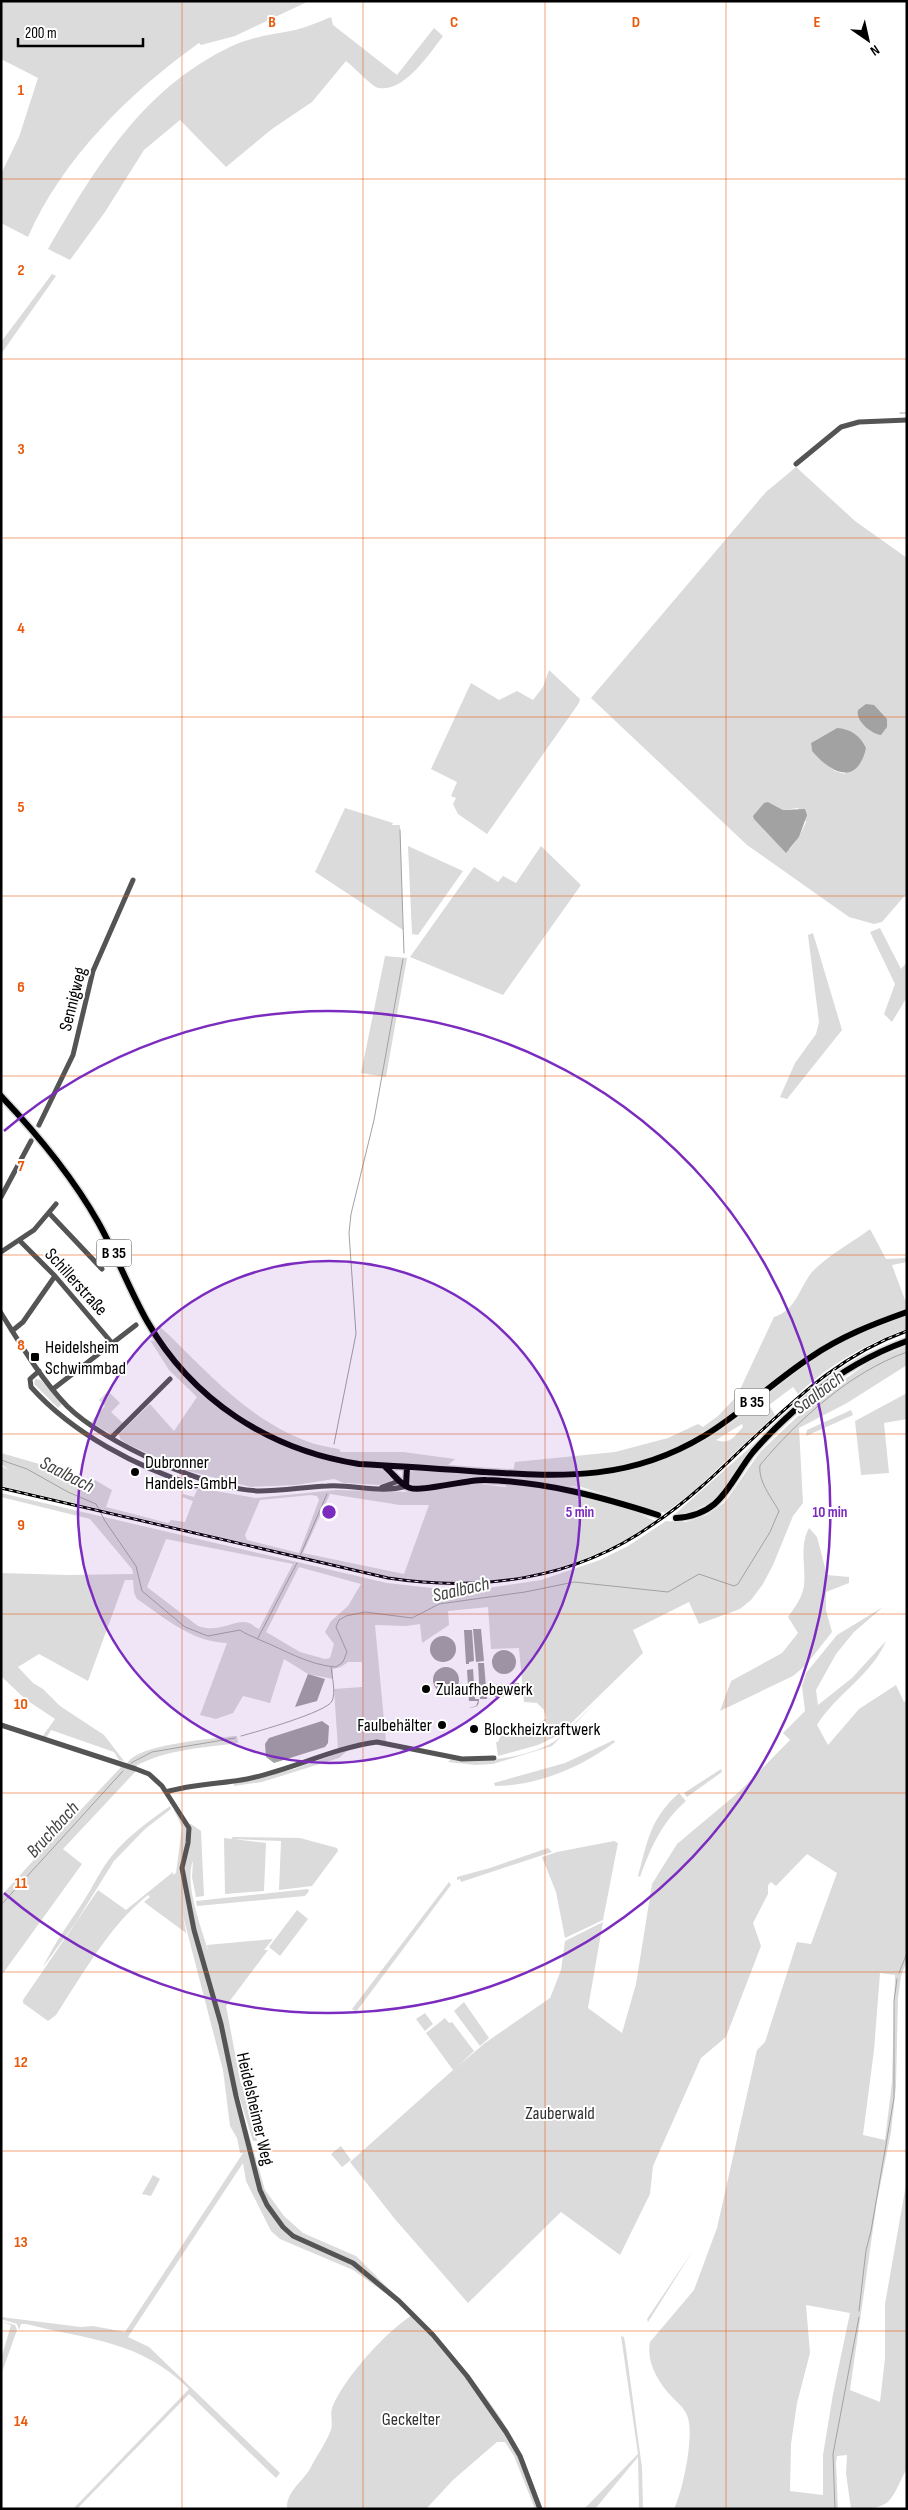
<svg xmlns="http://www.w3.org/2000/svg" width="908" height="2510" font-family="'Sofia Sans Condensed',sans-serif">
<rect width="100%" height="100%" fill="#fff"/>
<!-- green -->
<path fill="#dbdbdb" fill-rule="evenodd" d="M1,1H309L235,36L201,45L199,43C130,92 62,159 28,237L1,223V174L19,137L38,78L1,59Z
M331,17L333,25L397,75L434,28L443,36C429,54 405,92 379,88C373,88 353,66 346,61L312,102L272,129L226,167L180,120L144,150L105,212L70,260L48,249C97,165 146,83 239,43C256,36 277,34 295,30C307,27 319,22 331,17Z
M52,274L56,276L1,354V342Z
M796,467L855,521L907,558V893L882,922L874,924L849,917L747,845L591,698L766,492ZM837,728L845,774L835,771L812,751L811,743ZM768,802L783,810L798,808L806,822L799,837L790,849H783L779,845Z
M549,670L580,699L579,703L487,834L458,814L453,804L456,798L451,796L457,782L431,769L471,683L499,700L517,691L533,700L543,687Z
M345,808L393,823L392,825H400L403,930L315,872Z
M408,846L463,871L418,935L412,934Z
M541,846L581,885L503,995L410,957L474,867L498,882L503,876L516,883Z
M880,928L901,969L907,962V997L892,1022L884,1014L895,984L870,932Z
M813,933L842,1030L787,1099L780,1097L795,1063L816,1034L819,1022L808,935Z
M385,956L407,958L386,1077L361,1073Z
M870,1229L886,1259L907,1258V1262L892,1265L905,1300H907V1309C867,1323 829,1339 794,1364C757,1391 724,1423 684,1445C631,1473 570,1474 513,1471L515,1462L615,1452L668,1438L698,1424L703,1427L718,1416L737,1396L774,1317C797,1310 799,1287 813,1271C827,1256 853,1242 870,1229Z
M907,1317V1329C866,1344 830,1364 798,1394L793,1387L769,1405L775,1415L694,1491L665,1513L581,1487L479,1477L419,1485L409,1483L410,1473L414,1471C515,1477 611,1493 704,1441C742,1419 774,1387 811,1362C841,1341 873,1328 907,1317ZM742,1424L743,1427C734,1436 731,1445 716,1440Z
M159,1328H161L169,1335C211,1376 249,1419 306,1441C316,1445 328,1447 339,1449L341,1452H403L455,1459L447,1466C417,1463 386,1464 356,1460C290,1451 229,1418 186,1368C177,1358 159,1343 159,1328Z
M907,1336V1338C868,1351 837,1373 806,1399C798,1406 788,1413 780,1422C749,1456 727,1510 675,1514L835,1372L861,1356Z
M150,1340L156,1342L176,1369L200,1393L238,1423L271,1441L307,1455L342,1465L382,1470L392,1477L391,1481L379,1485L344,1483L334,1479L296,1485L251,1487L184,1470L127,1444L120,1439L119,1434L150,1404L174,1431L197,1397L169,1370Z
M907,1346V1365L847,1403L799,1428L803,1503L793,1516L773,1565L763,1584L751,1600L740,1609L699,1624L689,1602L633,1630L643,1653L559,1735L538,1745L498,1756L496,1742H498L502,1732L503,1736L534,1728L546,1718L544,1710L537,1703L524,1702L519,1648L491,1649L488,1607L448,1611L449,1625L422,1643L420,1624L406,1626L375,1625L386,1741L363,1743L338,1749L334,1689L362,1687V1662H348L341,1667L333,1669V1679L308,1674L284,1659L270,1703L243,1696L233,1713L216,1719L200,1715L227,1643C192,1642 165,1618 137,1599L134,1593L133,1580H125L88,1681L39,1654L18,1667L33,1683L43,1689L60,1706L104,1735L124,1761L119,1760L114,1752L51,1730L46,1738L42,1737L55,1719L25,1699L1,1676V1573L68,1575L133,1574L132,1569L90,1519L1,1497V1493L387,1583L450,1590L481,1589L541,1580L600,1560L628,1546L666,1521L686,1522L707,1515L725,1502L760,1452L814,1401L872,1360ZM166,1539L293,1564L259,1629C256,1628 252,1624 249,1623C235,1618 220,1634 198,1626L147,1587ZM299,1567L361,1584L348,1606L331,1621L325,1632L334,1644L330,1658L325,1659L300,1652L266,1632Z
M35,1379L41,1380L62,1404L58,1408L34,1384Z
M108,1391L120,1403L111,1412L124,1424L112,1435L91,1422L105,1406L99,1400Z
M907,1393V1419L884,1423L889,1473L861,1475L855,1421Z
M851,1410L853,1415L806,1436L807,1430Z
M1,1453L43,1465L87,1490L95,1480L112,1490L106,1507L168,1523L171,1520L185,1522L193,1501L182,1497L183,1494L194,1497L198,1488L256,1498L336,1490L412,1492L477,1484L506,1487V1484C562,1491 604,1496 655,1521C588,1569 500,1590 418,1581C359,1574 299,1556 241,1542C161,1523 81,1505 1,1486V1466L9,1470L1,1464ZM330,1494L400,1505H429L404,1574L303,1553ZM311,1495L317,1496L319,1500L299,1553L247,1540L245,1535L260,1500Z
M809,1528L817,1537L827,1575L849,1577V1583L826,1592V1610L832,1632L806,1665L793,1676L720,1711L731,1681L782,1653L798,1633L788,1617C795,1607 802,1598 804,1586C806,1565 799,1547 809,1528Z
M883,1607L854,1632L836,1654L816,1690L818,1705L852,1678L886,1641C872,1675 836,1694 817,1725L828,1745L859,1709L896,1685L904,1702L907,1700V1961L901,1976L898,1998L896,2086L891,2132L877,2201L850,2390L880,2402L885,2358V2304L907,2179V2468C889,2503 893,2509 851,2509L846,2473L847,2455L837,2456L836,2463L838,2509H674C683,2490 695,2434 687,2415C684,2408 677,2402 672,2397C658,2382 646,2362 650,2342L694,2290L717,2228L757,2050L765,2042L797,1942L811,1944L837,1873L807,1854L776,1886L771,1882L768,1885V1894L753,1923L761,1946L726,2037L701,2058L653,2166L650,2194L620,2255L561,2212L468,2303L394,2218L350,2162L453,2070L426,2033L445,2018L449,2023L452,2022L474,2051L457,2067L485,2043L550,1998L561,1970L565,1941L603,1922L588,2008L622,2033L636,1984L652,1884L677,1844L739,1792L790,1740L783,1733L805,1711L802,1686L806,1673L837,1635ZM880,1973L895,1975L892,2082L885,2140L863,2135L874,2050ZM806,2305L850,2313L833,2394L823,2455V2495L790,2491L791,2444L797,2403L810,2353Z
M597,1701L552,1746L493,1764L476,1765L448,1762L451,1759C481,1763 534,1758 559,1738C573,1728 585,1713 597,1701Z
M234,1736H237L238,1743C203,1748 166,1749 134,1767L127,1764C136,1744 212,1739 234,1736Z
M614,1740L615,1742C582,1767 537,1786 495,1786L494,1783L565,1763Z
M348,1750L339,1758L262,1782L234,1786V1783L294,1769Z
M122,1766L136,1771L63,1849L82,1864L1,1976V1896L41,1852L34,1847L50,1830L58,1834Z
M721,1769L722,1772L687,1797L684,1793Z
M679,1793L686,1801C662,1822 651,1847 640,1877L638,1876C648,1840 650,1819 679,1793Z
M170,1806L171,1809L145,1829L114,1861L76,1922L43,1967C54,1944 69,1923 83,1902C91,1890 97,1877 105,1865C122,1840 145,1824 170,1806Z
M176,1809L186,1824H191L201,1831L204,1896L196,1897L192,1877L193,1861C184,1882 201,1927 208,1950L207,1945L273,1939L264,1950H268L226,2006L241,2085L245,2088L257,2141H253L239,2096L238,2097L265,2190L284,2216L303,2233L356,2256L392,2292L388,2295L353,2270L280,2239L271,2231L246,2181L243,2163L128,2337L149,2347L280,2473L276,2478L189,2394L77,2509H73L189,2389C140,2340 89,2340 26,2324H21L19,2330L17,2324L1,2319V2317L81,2327L93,2326L125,2332L243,2153H240L237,2138L230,2126L223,2070L183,1916L186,1933L144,1902L150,1897L148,1895C109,1926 83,1974 56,2015L48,2021L23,2003V2000L98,1890L126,1910L173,1872V1875L176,1873L182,1827L174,1810Z
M232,1837L300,1838L337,1848L338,1851L312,1886L279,1890L281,1841L232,1839Z
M224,1838L266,1843L264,1891L225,1894Z
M614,1841L618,1843L603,1920L565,1938L556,1892L542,1857L557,1852Z
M548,1848L552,1852L461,1882L460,1879L457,1880V1877L490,1868Z
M449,1882L451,1885L356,2012L352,2009Z
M308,1889L309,1891L305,1896L197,1906L196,1901Z
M297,1910L308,1919L280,1956L269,1947Z
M464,2002L489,2038L480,2046L454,2011Z
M425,2013L433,2024L425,2031L416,2019Z
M341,2146L351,2160L342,2167L331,2154Z
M153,2175L160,2179L151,2196L142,2194Z
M694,2249L648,2322L647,2319Z
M414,2314C450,2353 486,2391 512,2437C525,2459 534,2485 542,2509H535L514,2456L505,2442H497L453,2480L426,2509H287C286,2491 303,2482 311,2467C317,2455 326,2443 331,2430C333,2423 330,2415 332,2408C343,2379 388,2329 414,2314Z
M1,2321L15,2325L17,2330L1,2375V2359L11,2325Z
M621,2336L624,2337L626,2349L642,2468L643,2509H639L638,2457L595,2509H584L638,2454Z"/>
<!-- water -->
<path fill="#a2a2a2" d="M866,704L874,705L887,719V727L881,735C872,734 855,721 858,710Z
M837,728C850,729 860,735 866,748C857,787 831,773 812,751L811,743Z
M768,802L783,810L805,809L807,815L799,837L786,853L754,819L753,816L764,803Z
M473,1629H481L484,1661L476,1662Z
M464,1630H472L474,1661L469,1662V1664H466Z
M430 1649a13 13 0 1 1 26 0a13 13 0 1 1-26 0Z
M492 1662a12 12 0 1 1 24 0a12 12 0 1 1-24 0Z
M478,1663H484L487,1699H480Z
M433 1680a13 13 0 1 1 26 0a13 13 0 1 1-26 0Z
M473,1669L475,1699H479C479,1707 476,1707 469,1708L476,1706L478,1701H469L467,1670Z
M308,1674L325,1679L317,1701L295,1707Z
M519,1683L520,1695L495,1697L494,1685Z
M322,1721L329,1726L328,1743L325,1747L274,1763L266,1757L265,1744L269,1738Z"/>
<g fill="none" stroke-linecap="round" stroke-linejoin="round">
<!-- stream -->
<path stroke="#a2a2a2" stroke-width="1" d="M900,413H907
M400,830L404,953
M334,1444L356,1334L349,1233L351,1214L374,1120L403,959
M1,1460L27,1469L68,1492L96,1504L105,1521L136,1566L142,1591L185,1627L208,1636L240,1630C247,1635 252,1636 260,1640C285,1650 308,1665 336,1667L343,1662L347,1652L336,1627L339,1620L346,1616L365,1612L412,1618L439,1604L525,1592L574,1582L668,1592L699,1574L734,1586L738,1584L770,1532L779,1511C771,1497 758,1481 760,1465C798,1420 850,1372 907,1352
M300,1556L327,1494
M258,1638L297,1563
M241,1736C256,1732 327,1712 332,1701C336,1693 332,1676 331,1667
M131,1763L152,1752L235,1738
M1,1905L123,1771
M899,1973L907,1953
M859,2311L866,2250L871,2231L894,2098V2001L897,1979
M835,2509L833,2454L859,2317"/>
<!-- minor-tunnel -->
<path stroke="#d9d9d9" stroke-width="5" stroke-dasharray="5 2.5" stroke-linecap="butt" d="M31,1141L39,1125"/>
<!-- major casing -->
<g stroke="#dbdbdb" stroke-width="9">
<path id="major" d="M1,1096C38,1135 72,1176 98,1222C116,1254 129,1289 147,1321C192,1400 269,1450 359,1464C401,1466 442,1469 484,1472C566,1477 631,1480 704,1436C742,1413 774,1381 811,1357C840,1337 873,1324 907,1312
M384,1466C393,1473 400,1485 410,1488C422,1492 468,1479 486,1480C546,1482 602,1497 658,1515
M406,1486L407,1467
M676,1518C723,1515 729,1482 753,1452C770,1432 791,1413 811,1396C840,1372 871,1354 907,1341"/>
</g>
<!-- minor -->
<path stroke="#545454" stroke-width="5" d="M796,464L841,427L859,422L907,420
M39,1125L73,1055L93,971L133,880
M1,1197L31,1141
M49,1213L102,1269
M19,1240L55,1276L112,1343
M1,1252L34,1230L56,1204
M1,1313C21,1345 41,1379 67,1406C104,1443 206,1489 259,1491C282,1491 305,1487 327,1486C353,1484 381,1494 406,1486
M12,1331L23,1322L55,1276
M39,1371L30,1379L31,1387C73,1434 137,1467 196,1486
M53,1389L136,1325
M111,1438L170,1379
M382,1487L399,1481
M1,1725L136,1769L149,1774L162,1786L189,1828L188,1843L182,1868L194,1930L221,2024L236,2096L260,2190L267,2205L283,2227L293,2236L353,2263L399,2301L433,2335L467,2376L506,2432L520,2456L540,2509
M166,1792C192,1784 220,1784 247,1779C291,1770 333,1748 377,1742L462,1759L494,1758"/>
<!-- major -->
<use href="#major" stroke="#000" stroke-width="6"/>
<!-- rail casing -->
<g stroke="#000" stroke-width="3">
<path id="rail" d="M1,1488L388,1578C480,1592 574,1580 652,1525C687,1502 717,1473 747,1444C798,1397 840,1355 907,1331"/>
</g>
<!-- rail -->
<use href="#rail" stroke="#fff" stroke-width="1" stroke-dasharray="4" stroke-linecap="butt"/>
</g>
<!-- grid -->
<path fill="none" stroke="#e8590c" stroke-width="1" stroke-opacity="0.55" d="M182,1V2509M363,1V2509M545,1V2509M726,1V2509M1,179H907M1,359H907M1,538H907M1,717H907M1,896H907M1,1076H907M1,1255H907M1,1434H907M1,1614H907M1,1793H907M1,1972H907M1,2151H907M1,2331H907"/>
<!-- distance rings -->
<circle cx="329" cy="1512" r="251" fill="#7b2cbf" fill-opacity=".12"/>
<g fill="none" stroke="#7b2cbf" stroke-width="2.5">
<circle cx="329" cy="1512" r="251"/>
<path d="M4 1131A501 501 0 1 1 4 1893"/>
</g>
<!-- markers -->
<g fill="#000" stroke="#fff" stroke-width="2">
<rect x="30" y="1352" width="10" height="10" rx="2.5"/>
<circle cx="135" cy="1472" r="5"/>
<circle cx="426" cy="1689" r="5"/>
<circle cx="442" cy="1725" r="5"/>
<circle cx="474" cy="1729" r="5"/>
</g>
<g text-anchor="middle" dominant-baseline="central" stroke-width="4" stroke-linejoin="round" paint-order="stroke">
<!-- shield labels -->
<g fill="#fff" stroke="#4c4c4c" stroke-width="1">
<rect x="96.5" y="1239.5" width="35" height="27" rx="4"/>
<rect x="734.5" y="1388.5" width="35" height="27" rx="4"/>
</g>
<g font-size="16" font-weight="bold" fill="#000">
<text x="114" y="1253">B 35</text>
<text x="752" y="1402">B 35</text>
</g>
<!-- street labels -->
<g font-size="18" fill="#000" stroke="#fff">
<text transform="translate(73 999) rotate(-76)">Sennigweg</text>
<text transform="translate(76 1282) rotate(48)">Schillerstraße</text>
<text transform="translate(255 2109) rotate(77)">Heidelsheimer Weg</text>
</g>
<!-- poi labels -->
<g font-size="18" fill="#000" stroke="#fff" text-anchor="start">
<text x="45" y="1347">Heidelsheim<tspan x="45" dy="21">Schwimmbad</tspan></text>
<text x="145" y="1462">Dubronner<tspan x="145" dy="21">Handels-GmbH</tspan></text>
<text x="436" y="1689">Zulaufhebewerk</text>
<text x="432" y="1725" text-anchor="end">Faulbehälter</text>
<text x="484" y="1729">Blockheizkraftwerk</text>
</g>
<!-- park labels -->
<g font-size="18" fill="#323232" stroke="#fff">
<text x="560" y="2113">Zauberwald</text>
<text x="411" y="2419">Geckelter</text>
</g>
<!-- water labels -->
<g font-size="19" font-style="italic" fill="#434343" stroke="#fff">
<text transform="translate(819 1393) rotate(-37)">Saalbach</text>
<text transform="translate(67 1475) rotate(27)">Saalbach</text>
<text transform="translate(461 1590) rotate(-13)">Saalbach</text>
<text transform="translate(53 1830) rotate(-48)">Bruchbach</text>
</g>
</g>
<g font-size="16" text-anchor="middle" font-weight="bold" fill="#e8590c" stroke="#fff" stroke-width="4" stroke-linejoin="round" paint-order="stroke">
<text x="272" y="27">B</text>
<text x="454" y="27">C</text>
<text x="636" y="27">D</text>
<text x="817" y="27">E</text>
<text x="21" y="95">1</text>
<text x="21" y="275">2</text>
<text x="21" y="454">3</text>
<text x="21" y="633">4</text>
<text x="21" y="812">5</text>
<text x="21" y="992">6</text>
<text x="21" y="1171">7</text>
<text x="21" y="1350">8</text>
<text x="21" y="1530">9</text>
<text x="21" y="1709">10</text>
<text x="21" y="1888">11</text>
<text x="21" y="2067">12</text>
<text x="21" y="2247">13</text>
<text x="21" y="2426">14</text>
</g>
<circle cx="329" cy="1512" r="8" fill="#7b2cbf" stroke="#fff" stroke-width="2.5"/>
<g font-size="15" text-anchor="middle" font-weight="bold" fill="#7b2cbf" stroke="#fff" stroke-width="4" stroke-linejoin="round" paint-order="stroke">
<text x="580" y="1517">5 min</text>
<text x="830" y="1517">10 min</text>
</g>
<!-- border -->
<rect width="908" height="2510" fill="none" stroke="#000000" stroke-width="5"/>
<!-- north arrow -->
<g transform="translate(868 40) rotate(146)" stroke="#ffffff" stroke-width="4" paint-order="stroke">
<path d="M0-4L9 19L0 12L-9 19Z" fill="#000000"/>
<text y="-8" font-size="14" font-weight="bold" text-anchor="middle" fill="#000000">N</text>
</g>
<!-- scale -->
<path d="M18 38v8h125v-8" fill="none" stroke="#000000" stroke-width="2.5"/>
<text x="25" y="38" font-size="15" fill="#000000" stroke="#ffffff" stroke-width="4" paint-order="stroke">200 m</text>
</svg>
